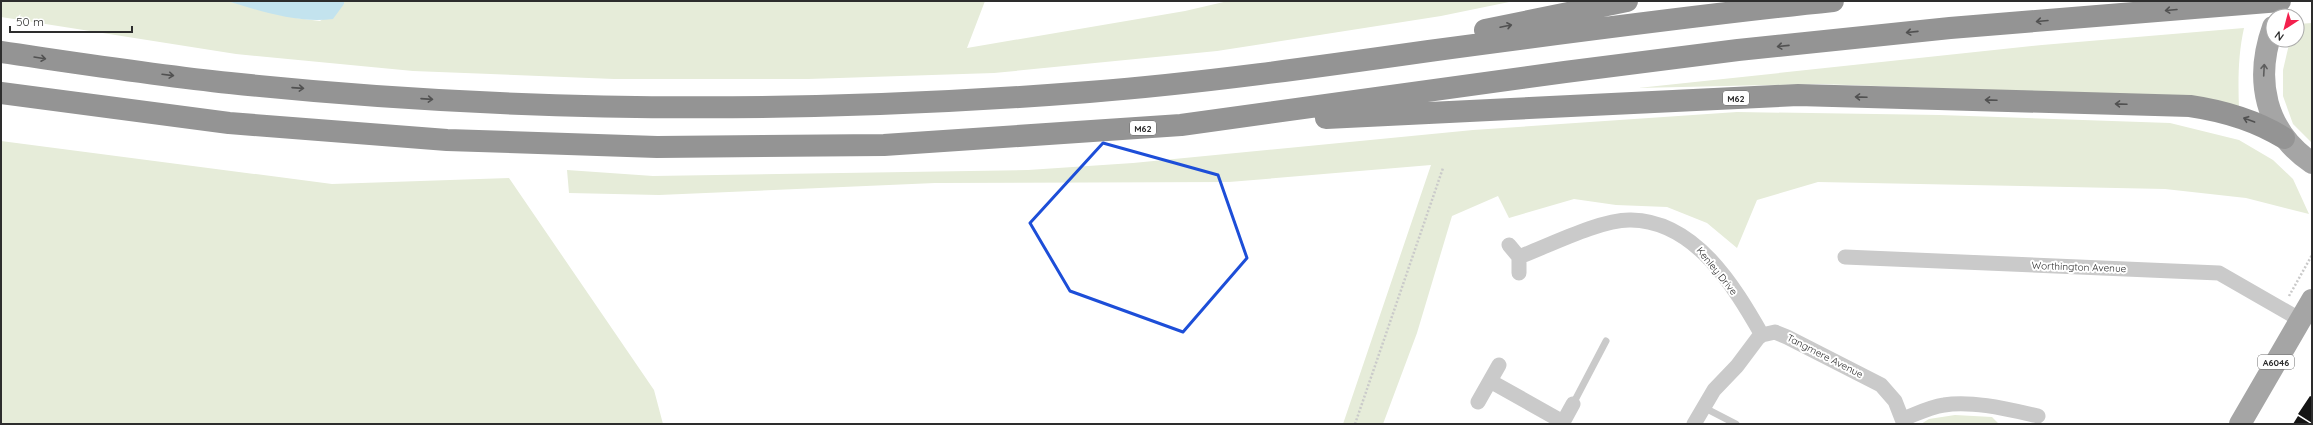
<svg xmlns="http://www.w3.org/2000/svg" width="2313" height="425" font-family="Quicksand,sans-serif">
<rect width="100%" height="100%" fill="#fff"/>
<!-- green -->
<path fill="#e6ecd9" d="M1,1H227L296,18L320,21L344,4V1H985L967,48L1185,11L1228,1H1514L1441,16L1217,51L994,73L808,79H614L413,71L236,54L1,17Z
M2312,23V143L2293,124L2283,96V70L2290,40H2297V24Z
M2244,28C2238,55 2238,81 2239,109L2051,92L1819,84L1638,88L2042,45Z
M1737,112L1940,115L2170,123L2239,140L2273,160L2293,179L2309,214L2246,198L2165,189L1818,182L1757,200L1737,248L1707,223L1667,207L1616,205L1574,199L1509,218L1498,196L1452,216L1417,333L1383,424H1343L1431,165L1229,182L935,183L659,195L569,193L567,170L653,176L1028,170L1133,163L1473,130Z
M1,141L332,184L509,178L654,390L663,424H1Z
M1955,415L1992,417L1999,424H1921L1929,419Z"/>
<!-- water -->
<path fill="#c3e3ee" d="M227,1H344V4L333,19C299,24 260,11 227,1Z"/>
<!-- building -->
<path fill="#141414" d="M2310,396L2312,397V423L2298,414Z
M2298,416L2311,424H2293Z"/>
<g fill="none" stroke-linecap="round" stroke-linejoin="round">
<!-- path -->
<path stroke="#cacaca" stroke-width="2.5" stroke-dasharray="2 2" stroke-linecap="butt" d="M2289,296L2312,255
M1355,424L1443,168"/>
<!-- lane -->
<path stroke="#cacaca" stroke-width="7" d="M1573,404L1606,341
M1703,407L1736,424"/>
<!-- street -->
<path stroke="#cacaca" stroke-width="15" d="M1509,245L1519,257V273
M1519,257C1548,246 1601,219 1631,220C1695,221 1734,286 1762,335
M1845,257L2219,273L2301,320
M1490,381L1563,422
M1478,402L1499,365
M1903,419C1916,414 1930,407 1944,405C1972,400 2011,410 2038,416
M1562,424L1573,404
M1694,424L1714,390L1737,366L1758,338L1762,335L1775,332L1787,337L1881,385L1895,401L1904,424"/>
<!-- primary -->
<path stroke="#a5a5a5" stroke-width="22" d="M2273,27C2254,80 2265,131 2312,163
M2240,424L2312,300"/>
<!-- highway -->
<path stroke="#949494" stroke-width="22" d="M1485,30L1627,1
M1,52C77,63 154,75 230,83C513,113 806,114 1089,92C1203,83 1316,67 1429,51C1563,33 1698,15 1833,1
M1,93L229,123L447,140L657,147L884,145L1181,125L1565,72L1738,50L1950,28L2280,1
M1326,118L1798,95L2190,106C2224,111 2255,120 2284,138"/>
</g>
<!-- one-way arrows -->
<defs><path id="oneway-shaft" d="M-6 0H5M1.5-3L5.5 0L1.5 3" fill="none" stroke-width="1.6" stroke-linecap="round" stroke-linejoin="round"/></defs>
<g stroke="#515151">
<use href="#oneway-shaft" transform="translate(2171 10) rotate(175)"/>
<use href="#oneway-shaft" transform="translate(2042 21) rotate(175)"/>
<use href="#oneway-shaft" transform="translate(1506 26) rotate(-12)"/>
<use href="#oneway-shaft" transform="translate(1912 32) rotate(174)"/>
<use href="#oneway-shaft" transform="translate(1783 46) rotate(174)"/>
<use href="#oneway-shaft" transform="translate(40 58) rotate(9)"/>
<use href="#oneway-shaft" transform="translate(168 75) rotate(7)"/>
<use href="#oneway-shaft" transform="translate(298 88) rotate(4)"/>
<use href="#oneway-shaft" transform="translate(1861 97) rotate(-178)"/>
<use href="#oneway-shaft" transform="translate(427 99) rotate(4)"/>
<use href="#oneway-shaft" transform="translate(1991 100) rotate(-178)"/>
<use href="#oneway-shaft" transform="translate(2121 104) rotate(-178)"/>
<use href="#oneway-shaft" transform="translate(2249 120) rotate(-160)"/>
</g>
<use stroke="#5d5d5d" href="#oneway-shaft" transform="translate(2264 70) rotate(-87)"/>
<!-- marked area -->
<path fill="none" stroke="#1d4ed8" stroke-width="3" stroke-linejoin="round" d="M1103,143L1218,175L1247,258L1183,332L1070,291L1030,223Z"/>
<g text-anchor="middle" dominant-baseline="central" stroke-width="4" stroke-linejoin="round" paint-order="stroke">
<!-- shield labels -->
<g fill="#fff" stroke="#6c6c6c" stroke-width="1">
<rect x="1723" y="91" width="26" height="14" rx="3"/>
<rect x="1130" y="121" width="26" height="14" rx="3"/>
<rect x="2258" y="355" width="36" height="14" rx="3"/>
</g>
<g font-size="9" font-weight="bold" fill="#2d2d2d">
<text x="1736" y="98">M62</text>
<text x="1143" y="128">M62</text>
<text x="2276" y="362">A6046</text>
</g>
<!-- street labels -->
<g font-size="10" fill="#2d2d2d" stroke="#fff">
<text transform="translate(2079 267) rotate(2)">Worthington Avenue</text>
<text transform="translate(1717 271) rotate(51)">Kenley Drive</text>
<text transform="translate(1825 356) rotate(27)">Tangmere Avenue</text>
</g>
</g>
<!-- border -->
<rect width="2313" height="425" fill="none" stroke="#2d2d2d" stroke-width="4"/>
<!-- north arrow -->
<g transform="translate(2285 28) rotate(216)"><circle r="19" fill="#ffffff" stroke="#ababab"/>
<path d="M0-3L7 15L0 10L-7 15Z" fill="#f3204d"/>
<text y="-6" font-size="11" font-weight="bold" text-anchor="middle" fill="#2d2d2d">N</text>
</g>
<!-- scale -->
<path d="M10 26v6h122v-6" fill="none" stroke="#2d2d2d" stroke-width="2"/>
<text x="16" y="26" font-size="12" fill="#2d2d2d" stroke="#ffffff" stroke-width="3" paint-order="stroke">50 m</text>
</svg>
